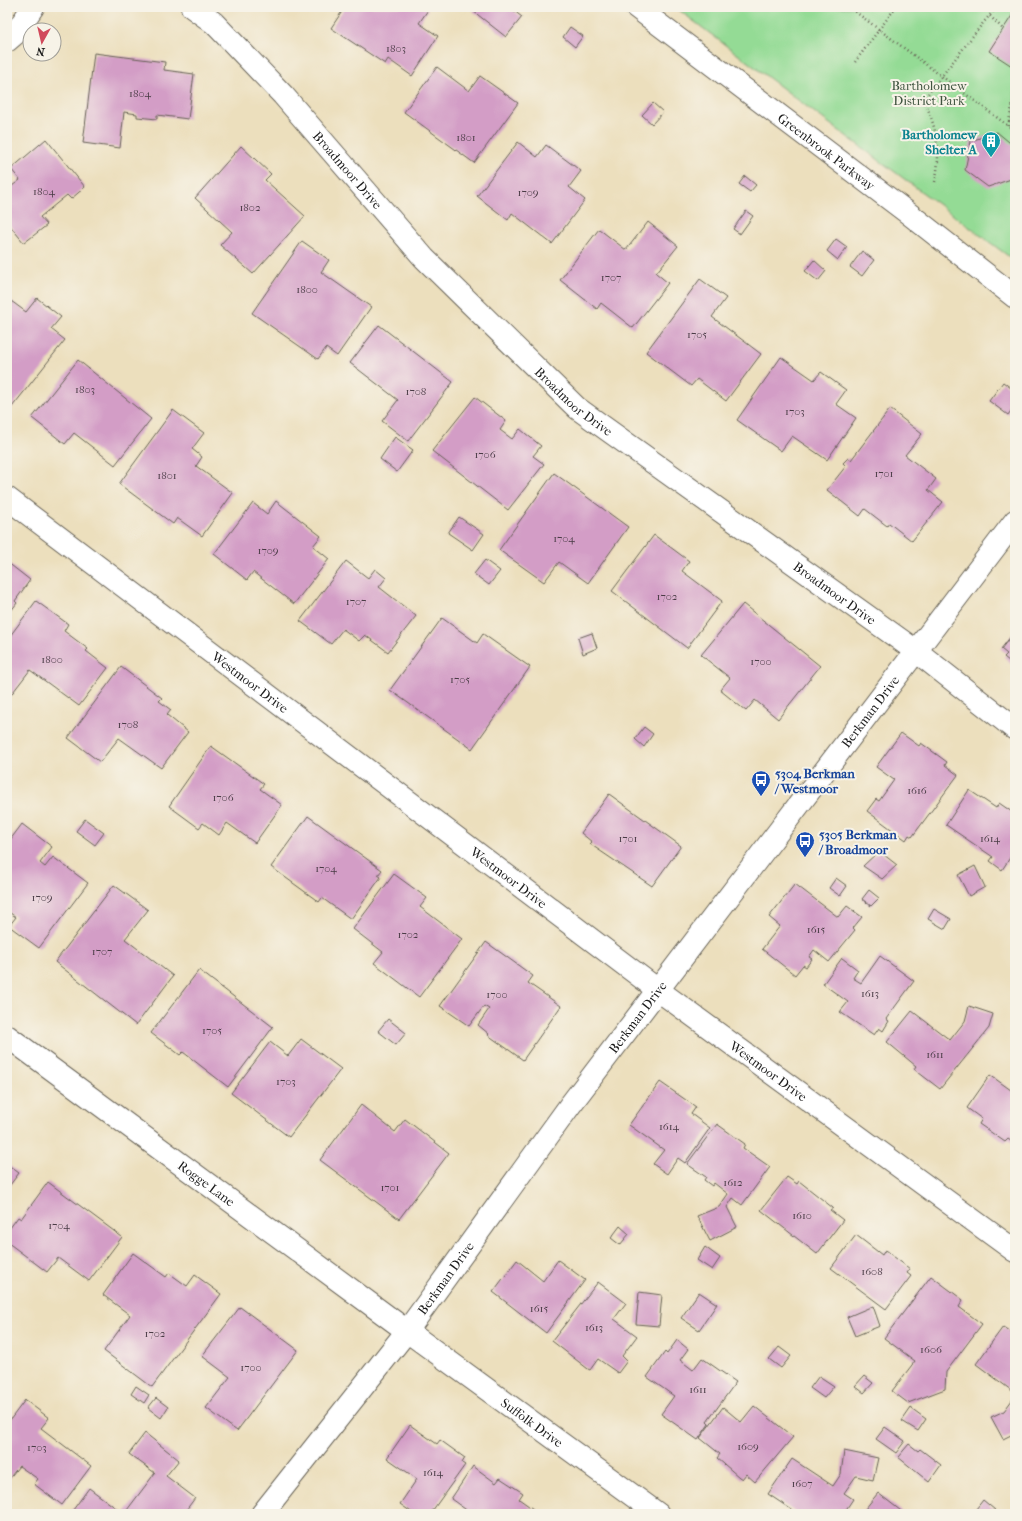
<svg xmlns="http://www.w3.org/2000/svg" width="1022" height="1521" font-family="'IM FELL French Canon',serif">
<rect width="100%" height="100%" fill="#f7f3e8"/>
<filter id="ink" filterUnits="userSpaceOnUse"><feTurbulence type="fractalNoise" baseFrequency=".025" numOctaves="2"/><feDisplacementMap in="SourceGraphic" scale="8" xChannelSelector="R" yChannelSelector="G"/><feConvolveMatrix kernelMatrix="1 2 1 2 8 2 1 2 1" color-interpolation-filters="sRGB"/></filter>
<filter id="wash" filterUnits="userSpaceOnUse"><feTurbulence type="fractalNoise" baseFrequency=".012" numOctaves="4" result="noise"/><feDisplacementMap in="SourceGraphic" scale="16" xChannelSelector="R" yChannelSelector="G"/><feGaussianBlur stdDeviation="0.9" result="paint"/><feColorMatrix in="noise" values="0 0 0 0 0 0 0 0 0 0 0 0 0 0 0 0 0 1.4 0 .05"/><feComposite in="paint" operator="in"/></filter>
<g filter="url(#wash)">
<rect width="100%" height="100%" fill="#ecdfbd"/>
<!-- green -->
<path fill="#94db95" stroke="#587c58" d="M675,7H1015V261L818,115Z"/>
<g id="blocks">
<!-- building -->
<path fill="#d39dc6" d="M345,7H423L428,10L419,23L438,36L412,76L388,59L385,64L331,28Z
M477,7H509L522,17L506,37L473,11Z
M1015,11V68L989,51Z
M570,27L583,36L575,47L563,37Z
M94,53L165,62L164,70L194,74L188,119L157,115V119L137,117V114L124,112L120,148L83,143Z
M437,67L469,91L480,76L518,103L474,163L404,112Z
M653,103L663,112L652,124L642,115Z
M997,132L1015,147V173L1014,178L988,187L965,170L971,141Z
M46,139L85,187L71,199L67,195L40,217L47,225L24,243L7,222V180L12,186L20,180L11,169Z
M518,142L537,157L546,145L581,171L569,187L585,200L552,244L512,213L508,220L477,196Z
M241,146L271,174L265,180L305,216L253,274L220,245L232,232L195,198Z
M745,176L756,185L750,192L739,184Z
M746,211L753,216L740,234L733,229Z
M648,222L678,246L656,273L668,283L633,328L601,303L597,309L560,280L599,229L626,250Z
M836,239L847,247L838,260L827,251Z
M302,241L329,260L321,272L371,307L337,356L326,348L318,359L252,313Z
M862,251L874,260L862,276L850,267Z
M814,260L826,271L818,281L805,271Z
M700,279L726,298L712,317L761,354L726,401L697,379L691,386L646,352Z
M7,298L26,312L37,298L61,317L51,329L65,340L12,407L7,404Z
M379,325L453,382L408,441L382,421L398,400L350,363Z
M781,357L814,380L821,372L846,390L836,404L856,418L827,460L792,436L781,451L737,420Z
M78,360L151,419L115,465L74,433L65,444L32,418Z
M1003,382L1015,391V405L1008,415L989,401Z
M475,397L506,421L500,430L512,439L520,429L541,446L533,456L544,464L508,510L432,451Z
M890,409L922,434L905,455L936,479L928,490L943,502L912,541L889,523L887,526L865,509L860,516L827,490L846,466L843,463L848,458L851,460Z
M173,410L204,433L192,449L202,457L196,466L233,493L202,536L177,518L173,524L119,484Z
M395,437L413,450L397,472L380,459Z
M554,473L628,527L588,583L559,562L544,582L499,550Z
M276,501L321,536L313,546L329,559L294,604L253,572L247,580L214,554L253,503L267,514Z
M459,517L484,534L473,550L448,533Z
M654,535L689,561L682,571L722,601L687,648L612,591Z
M485,560L500,571L489,585L474,574Z
M346,561L368,578L375,569L386,578L379,587L416,616L388,652L365,635L359,641L343,629L331,644L300,621Z
M7,562L30,580L15,601L17,603L7,616Z
M36,601L68,624L64,631L88,649L86,651L108,668L79,706L30,670L10,696L7,693V640Z
M743,604L820,666L778,719L755,700L746,711L720,690L730,678L701,655Z
M442,618L477,643L483,634L530,667L472,749L390,690Z
M1015,631V666L1004,657L1007,654L1001,649Z
M592,633L597,648L583,654L578,638Z
M121,667L162,698L159,701L171,710L167,715L188,732L161,768L119,738L100,762L68,738Z
M644,727L653,734L644,747L635,739Z
M901,733L919,746L921,743L947,762L945,765L958,775L912,837L909,835L906,840L867,811L876,799L879,801L894,780L876,767Z
M211,746L264,784L260,789L282,805L255,843L227,823L219,835L203,823L199,828L169,806Z
M969,790L996,808L999,803L1015,814V850L1002,870L990,861L993,857L946,825Z
M609,794L681,846L652,886L590,844L592,842L581,833Z
M308,816L382,870L378,875L381,877L351,919L322,898L319,902L271,867Z
M85,819L104,833L95,845L76,831Z
M22,824L52,847L40,863L45,867L53,857L88,883L39,948L9,926L16,917L7,911V844Z
M879,851L897,865L882,879L863,866Z
M975,866L985,887L969,896L958,875Z
M394,874L427,898L420,907L462,939L419,997L374,963L383,952L353,929Z
M836,878L847,886L840,896L829,888Z
M1015,878V886L1011,883Z
M795,884L838,917L847,906L862,917L853,928L855,930L829,962L814,950L809,957L812,959L806,967L803,965L795,975L762,949L780,926L769,917Z
M114,885L148,910L125,939L173,976L136,1025L55,962Z
M869,890L879,898L871,906L862,899Z
M934,909L951,919L945,929L928,919Z
M486,942L533,976L528,983L561,1006L523,1060L488,1035L489,1034L478,1025L489,1009L484,1006L469,1026L440,1006Z
M880,956L914,981L886,1019L889,1021L883,1031L879,1028L874,1035L840,1012L848,1002L823,984L842,958L858,970L853,978L861,983Z
M199,970L273,1027L228,1087L183,1052L180,1055L151,1033Z
M969,1006L993,1014L989,1028L940,1089L914,1069L916,1066L887,1042L912,1011L950,1040L965,1021Z
M388,1019L406,1033L396,1045L378,1031Z
M301,1039L341,1069L289,1137L231,1093L270,1042L288,1056Z
M990,1075L1015,1093V1144L1008,1139L1005,1142L979,1124L982,1119L967,1108Z
M660,1082L696,1107L691,1114L710,1128L685,1163L678,1158L667,1174L653,1164L664,1150L629,1125Z
M361,1105L395,1132L405,1119L449,1153L399,1219L320,1160Z
M717,1124L745,1144L743,1148L770,1167L742,1205L733,1198L727,1207L737,1227L710,1241L697,1216L719,1207L728,1194L714,1183L712,1186L704,1180L706,1177L687,1164Z
M7,1164L19,1173L7,1189Z
M787,1177L797,1184L799,1181L833,1208L830,1210L843,1220L817,1254L761,1210Z
M48,1182L122,1237L89,1281L58,1258L47,1272L7,1242V1232L18,1217L21,1219Z
M620,1226L629,1234L620,1245L611,1238Z
M856,1235L882,1255L885,1250L910,1269L907,1273L911,1276L886,1309L831,1268Z
M705,1247L720,1258L712,1270L697,1260Z
M133,1253L166,1277L169,1273L187,1286L195,1275L221,1294L152,1387L104,1351L130,1315L103,1295Z
M517,1260L543,1281L558,1260L585,1280L546,1333L493,1292Z
M931,1276L963,1300L959,1307L982,1324L946,1372L945,1389L908,1403L892,1391L915,1361L884,1338Z
M598,1282L626,1303L614,1319L637,1336L622,1356L627,1361L618,1373L598,1359L590,1370L588,1369L552,1341Z
M639,1292L662,1295L659,1326L636,1324Z
M699,1292L717,1304L699,1330L681,1318Z
M873,1306L880,1326L855,1336L847,1317Z
M240,1307L298,1350L237,1431L206,1408L230,1377L202,1356Z
M1003,1327L1015,1335V1393L976,1364Z
M677,1340L688,1349L680,1360L693,1370L702,1358L736,1382L707,1422L709,1424L698,1440L661,1414L674,1396L647,1377L665,1352L667,1354Z
M779,1347L791,1356L781,1368L769,1359Z
M819,1376L834,1386L824,1398L810,1388Z
M864,1376L873,1383L864,1393L855,1386Z
M136,1386L149,1395L144,1403L131,1394Z
M1015,1396V1433L1003,1439L991,1417L1004,1411Z
M156,1398L168,1407L161,1418L148,1408Z
M25,1400L49,1418L41,1428L91,1466L62,1505L34,1484L38,1479L19,1466L8,1480L7,1479V1424Z
M754,1406L793,1437L755,1482L746,1474L742,1479L739,1477L717,1458L720,1454L700,1438L723,1407L741,1422Z
M911,1408L926,1419L918,1431L902,1421Z
M410,1425L437,1444L440,1440L465,1458L462,1463L465,1465L430,1514H414L400,1504L417,1479L387,1458Z
M885,1427L905,1441L896,1453L876,1439Z
M145,1433L179,1460L166,1476L195,1498L183,1514H124L155,1473L129,1454Z
M909,1444L918,1451L920,1449L941,1465L929,1482L898,1457Z
M844,1451L878,1458L873,1480L856,1476L844,1493L853,1499L843,1514H798L768,1494L792,1459L833,1486L841,1474Z
M473,1466L496,1483L500,1478L523,1493L519,1499L533,1509L530,1514H472L451,1499Z
M89,1488L124,1514H70Z
M878,1493L905,1514H861Z
M983,1500L995,1510L992,1514H982L976,1509Z"/>
</g>
</g>
<g filter="url(#ink)">
<use href="#blocks" fill-opacity="0" stroke="#656054" stroke-width="1"/>
<g fill="none" stroke-linecap="round" stroke-linejoin="round">
<!-- minor casing -->
<g stroke="#656054" stroke-width="24">
<g id="minor">
<path id="s1" d="M192,7L214,23L283,95L424,258L577,408L916,651L1015,729"/>
<path id="s2" d="M636,7L908,213L1015,297"/>
<path d="M7,41L14,35L33,7"/>
<path id="s3" d="M7,498L658,990L1015,1251"/>
<path id="s4" d="M407,1331L658,1514"/>
</g>
</g>
<!-- tertiary casing -->
<g stroke="#656054" stroke-width="24">
<g id="tertiary">
<path id="s5" d="M7,1036L407,1331"/>
<path id="s6" d="M262,1514L407,1331L571,1104L1015,521"/>
</g>
</g>
<!-- path -->
<path stroke="#656054" stroke-width="2.5" stroke-dasharray="1 3" stroke-linecap="butt" d="M849,7L1015,131
M990,16L1003,29
M855,62L896,7
M1008,126L1015,92
M935,182C942,150 936,128 924,99L983,23L997,7"/>
<!-- minor -->
<use href="#minor" stroke="#fff" stroke-width="22"/>
<!-- tertiary -->
<use href="#tertiary" stroke="#fff" stroke-width="22"/>
</g>
</g>
<!-- icons -->
<defs>
<g id="building-pin" transform="scale(1)"><path d="M0 17L-7.5 6A9.5 9.5 0 1 1 7.5 6Z" fill="#0f9aa8" stroke="#f7f3e8"/><path d="M-4-6H4V6H1V3H-1V6H-4ZM-2.5-4.3h1.7v1.8h-1.7ZM.8-4.3h1.7v1.8H.8ZM-2.5-1h1.7V.8h-1.7ZM.8-1h1.7V.8H.8Z" fill="#fff"/></g>
<g id="bus-pin" transform="scale(1)"><path d="M0 17L-7.5 6A9.5 9.5 0 1 1 7.5 6Z" fill="#1a4fb4" stroke="#f7f3e8"/><path d="M-5-6H5V4H4V6H2V4H-2V6H-4V4H-5ZM-3.5-4V0h7V-4ZM-3.5 1.2v1.5H-2V1.2ZM2 1.2v1.5H3.5V1.2Z" fill="#fff"/></g>
</defs>
<g fill-rule="evenodd">
<use href="#building-pin" x="991" y="141"/>
<use href="#bus-pin" x="761" y="780"/>
<use href="#bus-pin" x="805" y="841"/>
</g>
<g text-anchor="middle" dominant-baseline="central" stroke-width="4" stroke-linejoin="round" paint-order="stroke">
<!-- number labels -->
<g font-size="11" fill="#4a3c46">
<text x="396" y="48">1803</text>
<text x="140" y="93">1804</text>
<text x="466" y="137">1801</text>
<text x="44" y="191">1804</text>
<text x="528" y="192">1709</text>
<text x="250" y="207">1802</text>
<text x="611" y="277">1707</text>
<text x="307" y="289">1800</text>
<text x="697" y="334">1705</text>
<text x="85" y="389">1803</text>
<text x="416" y="391">1708</text>
<text x="795" y="411">1703</text>
<text x="485" y="454">1706</text>
<text x="884" y="473">1701</text>
<text x="167" y="475">1801</text>
<text x="564" y="538">1704</text>
<text x="268" y="550">1709</text>
<text x="667" y="596">1702</text>
<text x="356" y="601">1707</text>
<text x="52" y="659">1800</text>
<text x="761" y="661">1700</text>
<text x="460" y="679">1705</text>
<text x="128" y="724">1708</text>
<text x="917" y="790">1616</text>
<text x="223" y="797">1706</text>
<text x="628" y="838">1701</text>
<text x="990" y="838">1614</text>
<text x="326" y="868">1704</text>
<text x="42" y="897">1709</text>
<text x="816" y="929">1615</text>
<text x="408" y="934">1702</text>
<text x="102" y="951">1707</text>
<text x="870" y="993">1613</text>
<text x="497" y="994">1700</text>
<text x="212" y="1030">1705</text>
<text x="935" y="1054">1611</text>
<text x="286" y="1081">1703</text>
<text x="669" y="1126">1614</text>
<text x="733" y="1182">1612</text>
<text x="390" y="1187">1701</text>
<text x="802" y="1215">1610</text>
<text x="59" y="1225">1704</text>
<text x="872" y="1271">1608</text>
<text x="539" y="1308">1615</text>
<text x="594" y="1327">1613</text>
<text x="155" y="1333">1702</text>
<text x="931" y="1349">1606</text>
<text x="251" y="1367">1700</text>
<text x="698" y="1389">1611</text>
<text x="748" y="1446">1609</text>
<text x="37" y="1447">1703</text>
<text x="433" y="1472">1614</text>
<text x="802" y="1483">1607</text>
</g>
<!-- park labels -->
<g font-size="13" fill="#405540" stroke="#f7f3e8">
<text x="929" y="85">Bartholomew<tspan x="929" dy="15">District Park</tspan></text>
</g>
<!-- culture labels -->
<g font-size="13" font-weight="bold" fill="#0d838f" stroke="#f7f3e8" text-anchor="end">
<text x="977" y="134">Bartholomew<tspan x="977" dy="15">Shelter A</tspan></text>
</g>
<!-- street labels -->
<g font-size="13" fill="#1c1c1c" stroke="#f7f3e8">
<text stroke="none"><textPath href="#s2" startOffset="239">Greenbrook Parkway</textPath></text>
<text stroke="none"><textPath href="#s1" startOffset="226">Broadmoor Drive</textPath></text>
<text stroke="none"><textPath href="#s1" startOffset="550">Broadmoor Drive</textPath></text>
<text stroke="none"><textPath href="#s1" startOffset="874">Broadmoor Drive</textPath></text>
<text stroke="none"><textPath href="#s3" startOffset="305">Westmoor Drive</textPath></text>
<text stroke="none"><textPath href="#s6" startOffset="1007">Berkman Drive</textPath></text>
<text stroke="none"><textPath href="#s3" startOffset="629">Westmoor Drive</textPath></text>
<text stroke="none"><textPath href="#s6" startOffset="623">Berkman Drive</textPath></text>
<text stroke="none"><textPath href="#s3" startOffset="953">Westmoor Drive</textPath></text>
<text stroke="none"><textPath href="#s5" startOffset="248">Rogge Lane</textPath></text>
<text stroke="none"><textPath href="#s6" startOffset="299">Berkman Drive</textPath></text>
<text stroke="none"><textPath href="#s4" startOffset="155">Suffolk Drive</textPath></text>
</g>
<!-- transit labels -->
<g font-size="13" font-weight="bold" fill="#164399" stroke="#f7f3e8" text-anchor="start">
<text x="775" y="773">5304 Berkman<tspan x="775" dy="15">/ Westmoor</tspan></text>
<text x="819" y="834">5305 Berkman<tspan x="819" dy="15">/ Broadmoor</tspan></text>
</g>
</g>
<!-- margin -->
<rect width="1022" height="1521" fill="none" stroke="#f7f3e8" stroke-width="24"/>
<!-- north arrow -->
<g transform="translate(42 42) rotate(188)"><circle r="19" fill="#f7f3e8" stroke="#9f9d96"/>
<path d="M0-3L7 15L0 10L-7 15Z" fill="#d1495b"/>
<text y="-6" font-size="11" font-weight="bold" text-anchor="middle" fill="#1c1c1c">N</text>
</g>
</svg>
